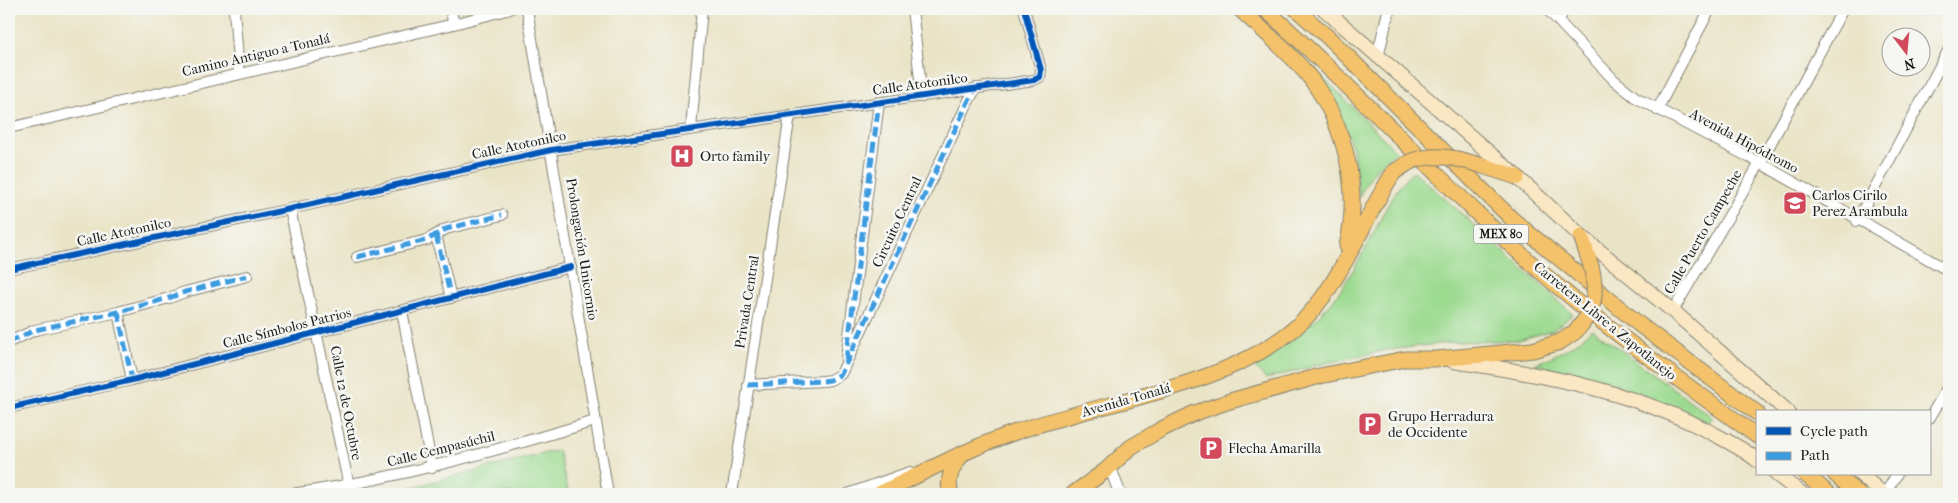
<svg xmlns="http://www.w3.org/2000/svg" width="1958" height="503" font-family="'IM FELL French Canon',serif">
<rect width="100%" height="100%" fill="#f6f6f2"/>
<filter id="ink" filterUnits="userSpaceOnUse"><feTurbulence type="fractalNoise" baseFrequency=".02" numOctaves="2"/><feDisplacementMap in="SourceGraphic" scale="10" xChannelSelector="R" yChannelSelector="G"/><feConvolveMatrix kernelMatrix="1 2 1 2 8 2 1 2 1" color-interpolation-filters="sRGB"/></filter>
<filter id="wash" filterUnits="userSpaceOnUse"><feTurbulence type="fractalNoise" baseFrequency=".0096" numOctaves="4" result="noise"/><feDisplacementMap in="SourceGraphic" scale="20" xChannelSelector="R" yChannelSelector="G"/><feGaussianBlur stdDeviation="1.12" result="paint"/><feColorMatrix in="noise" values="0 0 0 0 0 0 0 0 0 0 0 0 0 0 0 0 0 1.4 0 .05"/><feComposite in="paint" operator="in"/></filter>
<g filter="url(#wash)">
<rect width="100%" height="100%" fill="#eae4c7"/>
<!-- grass -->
<path fill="#9bda8f" stroke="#5c7b56" d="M1322,76L1397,152C1376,166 1371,174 1359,197L1353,149L1336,106L1318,80Z
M1414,171L1573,314L1553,330L1519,340L1456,342L1388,350L1322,364L1266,379L1254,367C1286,344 1320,321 1342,288C1353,271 1364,252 1373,234C1385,211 1394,188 1414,171Z
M1592,329L1712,417L1707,423C1651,394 1596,379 1535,364C1558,354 1574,347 1592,329Z
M558,450L569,494H385Z"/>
</g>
<g filter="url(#ink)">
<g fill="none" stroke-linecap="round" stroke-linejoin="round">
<!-- minor casing -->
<g stroke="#838072" stroke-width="12">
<path id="minor" d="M234,9L239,73
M450,9L454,24
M527,9L608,494
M912,9L922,97
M1547,9L1614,80L1635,97L1760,163L1949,271
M1558,21L1565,9
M1657,110L1710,9
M9,128L454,24L510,9
M691,128L702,9
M290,209L349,486
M1857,221L1949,49
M436,235L451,298
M357,257L427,240L446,229L502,215
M9,269L290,209L551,150L1034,80L1040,77L1041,70L1024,9
M402,311L432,468
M1673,311L1760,163L1843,9
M118,312L132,380
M9,342L35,330L118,312L169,298L185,292L247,276
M846,359L879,102
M748,385L823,381L830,380L841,374L968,102L976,88
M9,408L132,380L571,267
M1929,419L1949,385
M292,494C395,479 495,451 595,421
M732,494L790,115
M848,494L910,472
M1885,494L1897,474"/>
</g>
<!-- tertiary casing -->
<g stroke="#838072" stroke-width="13">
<path id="tertiary" d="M1378,55L1389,9
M1110,467L1120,494"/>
</g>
<!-- secondary casing -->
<g stroke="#838072" stroke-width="16">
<path id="secondary" d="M1324,9L1517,177L1581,236L1673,311L1788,412
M1453,361C1541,374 1628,390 1708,431C1725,440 1742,448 1757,460
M1776,474L1802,494
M1860,474L1883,494"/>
</g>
<!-- primary casing -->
<g stroke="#838072" stroke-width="17">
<path id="primary" d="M1240,9C1262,30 1292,54 1311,79C1345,126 1361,188 1347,246
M1265,9C1365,97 1454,198 1555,284C1620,338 1689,387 1757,436
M1296,9L1330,39L1513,220L1640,325L1757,413
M1486,167L1517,177
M1581,236L1591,266
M1805,474L1829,494
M1835,474L1858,494
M879,494C923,473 967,449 1013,433C1102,401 1222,389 1295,328C1339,291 1362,220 1394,172
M951,494C946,479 952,467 962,455
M1073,494L1105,471L1131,447L1160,430L1195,413L1230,401L1320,376L1405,359H1437L1533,350L1560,342L1575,332"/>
</g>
<!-- minor -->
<use href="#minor" stroke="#fff" stroke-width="10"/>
<!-- tertiary -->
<use href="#tertiary" stroke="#fff" stroke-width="11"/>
<!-- secondary -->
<use href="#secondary" stroke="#fae7c3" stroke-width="14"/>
<!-- primary -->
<use href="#primary" stroke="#f3c26a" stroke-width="15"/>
<!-- primary-bridge casing -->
<g stroke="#838072" stroke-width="17" stroke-linecap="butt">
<path id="primary-bridge" d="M1394,172C1401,168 1408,162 1415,160C1438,152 1464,160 1486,167
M1575,332C1595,311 1598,295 1591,266"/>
</g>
<!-- primary-bridge -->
<use href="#primary-bridge" stroke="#f3c26a" stroke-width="15"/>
<!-- quiet -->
<path stroke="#3c9bdf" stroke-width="5" stroke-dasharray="10 5" stroke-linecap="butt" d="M436,235L451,298
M357,257L427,240L446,229L502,215
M118,312L132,380
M9,342L35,330L118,312L169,298L185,292L247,276
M846,360L879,102
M748,385L823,381L830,380L841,374L968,102L976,88"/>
<!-- cycleway casing -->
<g stroke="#f6f6f2" stroke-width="9">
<path id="cycleway" d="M9,269L290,209L551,150L1034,80L1040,77L1041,70L1024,9
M9,408L132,380L571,267"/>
</g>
<!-- cycleway -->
<use href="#cycleway" stroke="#0057b8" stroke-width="6"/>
</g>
</g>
<!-- icons -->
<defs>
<g id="hospital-square" transform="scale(1.25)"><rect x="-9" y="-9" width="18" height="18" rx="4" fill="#d1495b" stroke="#f6f6f2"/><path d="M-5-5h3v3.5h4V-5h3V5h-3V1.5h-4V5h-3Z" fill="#fff"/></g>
<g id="school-square" transform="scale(1.25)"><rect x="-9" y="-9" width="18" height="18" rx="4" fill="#d1495b" stroke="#f6f6f2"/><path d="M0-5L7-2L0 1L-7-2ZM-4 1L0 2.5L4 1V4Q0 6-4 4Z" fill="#fff"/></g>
<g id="parking-square" transform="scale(1.25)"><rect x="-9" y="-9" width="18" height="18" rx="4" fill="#d1495b" stroke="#f6f6f2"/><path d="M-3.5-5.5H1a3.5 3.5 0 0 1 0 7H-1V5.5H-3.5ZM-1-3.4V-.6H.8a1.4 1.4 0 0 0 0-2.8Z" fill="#fff"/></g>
</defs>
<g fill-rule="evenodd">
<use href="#hospital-square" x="682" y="156"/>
<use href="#school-square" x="1795" y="203"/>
<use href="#parking-square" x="1370" y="424"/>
<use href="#parking-square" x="1211" y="448"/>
</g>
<g text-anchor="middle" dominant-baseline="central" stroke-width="5" stroke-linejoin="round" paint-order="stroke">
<!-- shield labels -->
<rect fill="#f6f6f2" stroke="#5d5d5c" stroke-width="1" x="1473.5" y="224.5" width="55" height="19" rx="4"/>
<g font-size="12" font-weight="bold" fill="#1c1c1c">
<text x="1501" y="234">MEX 80</text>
</g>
<!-- street labels -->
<g font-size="14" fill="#1c1c1c" stroke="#f6f6f2">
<text transform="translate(256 55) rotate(-13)">Camino Antiguo a Tonalá</text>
<text transform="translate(920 84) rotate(-8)">Calle Atotonilco</text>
<text transform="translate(1744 141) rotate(28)">Avenida Hipódromo</text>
<text transform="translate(519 145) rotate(-12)">Calle Atotonilco</text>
<text transform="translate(897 222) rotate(-65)">Circuito Central</text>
<text transform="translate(124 232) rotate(-12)">Calle Atotonilco</text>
<text transform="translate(1703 232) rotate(-60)">Calle Puerto Campeche</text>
<text transform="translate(582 249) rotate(81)">Prolongación Unicornio</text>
<text transform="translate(747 302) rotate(-81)">Privada Central</text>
<text transform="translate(1605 321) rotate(39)">Carretera Libre a Zapotlanejo</text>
<text transform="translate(287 328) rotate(-14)">Calle Símbolos Patrios</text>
<text transform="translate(1126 400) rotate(-16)">Avenida Tonalá</text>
<text transform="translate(346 403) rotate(79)">Calle 12 de Octubre</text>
<text transform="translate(441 449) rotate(-14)">Calle Cempasúchil</text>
</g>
<!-- poi labels -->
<g font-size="14" fill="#1c1c1c" stroke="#f6f6f2" text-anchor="start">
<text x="700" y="156">Orto family</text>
<text x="1812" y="195">Carlos Cirilo<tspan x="1812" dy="16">Perez Arambula</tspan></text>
<text x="1388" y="416">Grupo Herradura<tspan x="1388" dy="16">de Occidente</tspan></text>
<text x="1228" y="448">Flecha Amarilla</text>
</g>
</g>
<!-- margin -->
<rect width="1958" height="503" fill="none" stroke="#f6f6f2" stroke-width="30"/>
<!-- legend -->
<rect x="1756" y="410" width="175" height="65" fill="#f6f6f2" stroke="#9f9f9c"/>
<rect x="1766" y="427" width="25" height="8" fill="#0057b8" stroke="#9f9f9c"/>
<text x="1800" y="436" font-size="15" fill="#1c1c1c">Cycle path</text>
<rect x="1766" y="452" width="25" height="8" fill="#3c9bdf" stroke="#9f9f9c"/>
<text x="1800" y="460" font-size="15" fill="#1c1c1c">Path</text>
<!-- north arrow -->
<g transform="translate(1906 52) rotate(164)"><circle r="24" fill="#f6f6f2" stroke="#9f9f9c"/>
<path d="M0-4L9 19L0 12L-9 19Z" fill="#d1495b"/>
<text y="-8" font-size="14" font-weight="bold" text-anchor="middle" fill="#1c1c1c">N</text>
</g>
</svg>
